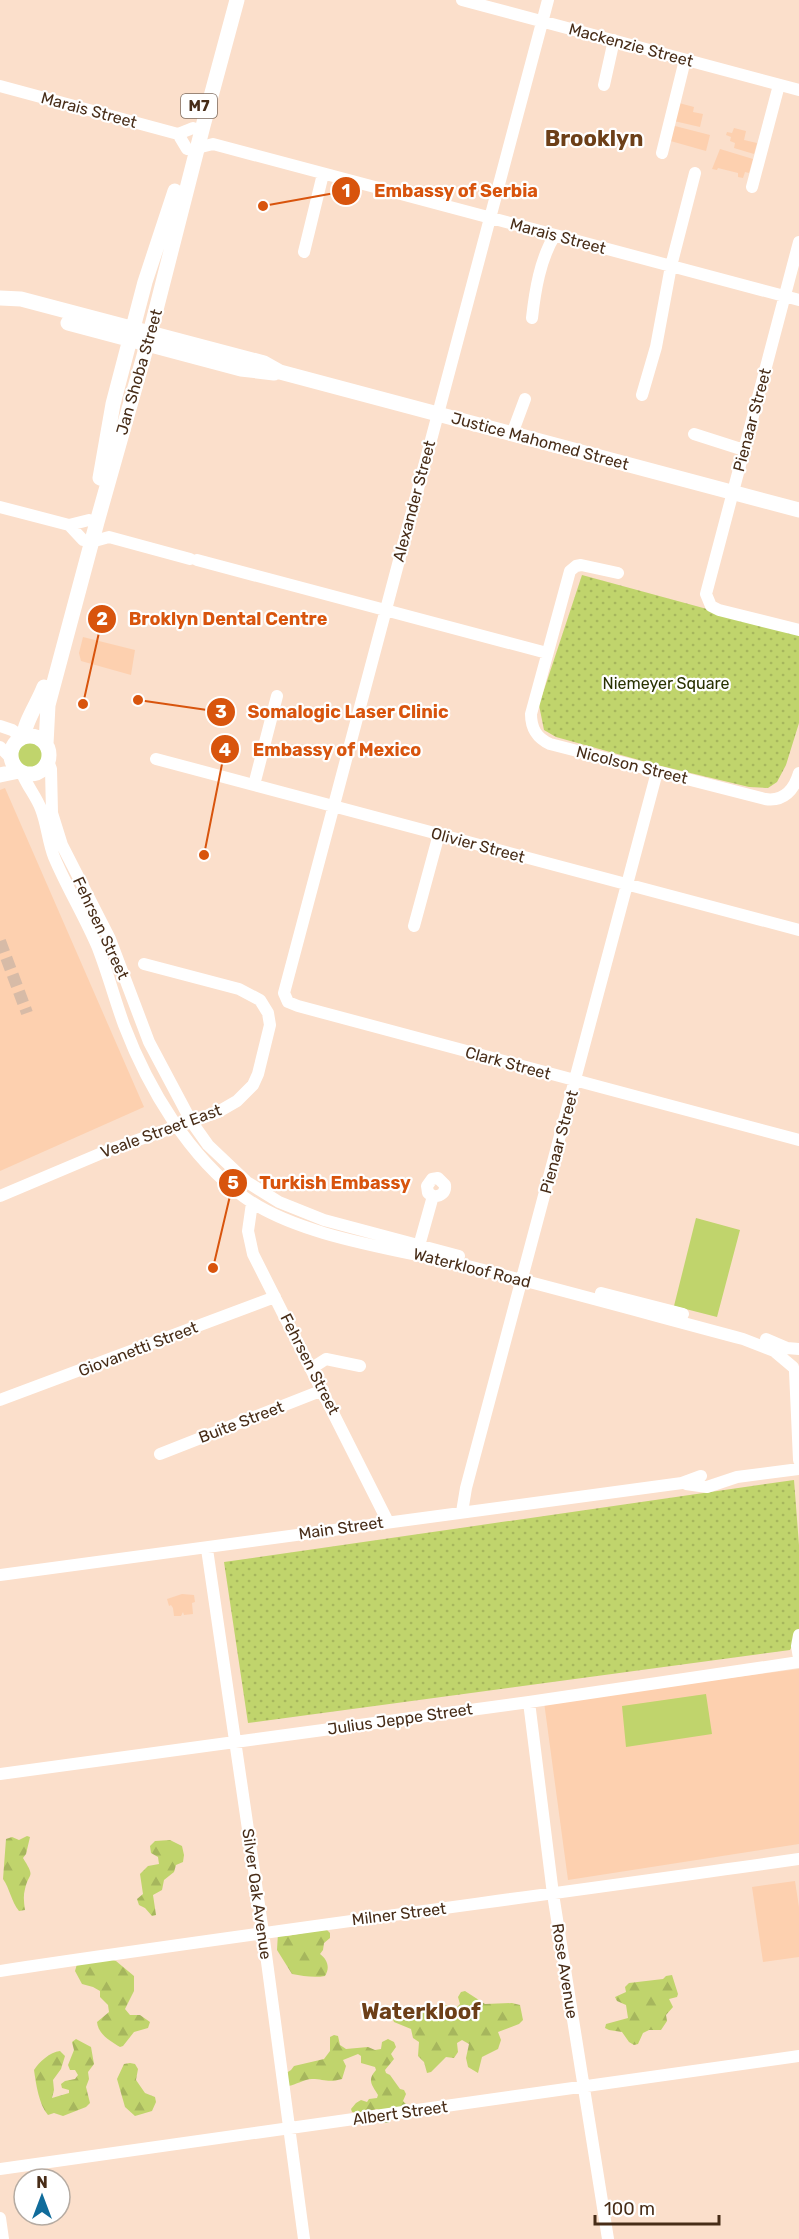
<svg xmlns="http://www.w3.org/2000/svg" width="799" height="2239" font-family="Rubik,sans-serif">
<defs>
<pattern id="forest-firs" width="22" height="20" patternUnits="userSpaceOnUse" patternTransform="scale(1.5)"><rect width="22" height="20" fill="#c0d46c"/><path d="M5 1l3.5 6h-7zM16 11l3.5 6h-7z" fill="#a6b65d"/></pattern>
<pattern id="park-dots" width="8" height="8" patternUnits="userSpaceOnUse" patternTransform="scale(1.5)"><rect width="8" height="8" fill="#c0d46c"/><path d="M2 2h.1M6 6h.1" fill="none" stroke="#a6b65d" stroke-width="1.8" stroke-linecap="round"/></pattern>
</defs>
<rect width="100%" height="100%" fill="#fbdfcb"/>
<!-- built -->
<path fill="#fdd0af" d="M679,103L694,107L693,112L703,114L700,127L674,121Z
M671,125L710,135L706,151L667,140Z
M734,128L746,131L744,140L757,143L754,154L734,148L735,143L730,141L731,137L726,135L727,132L732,133Z
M720,149L753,159L749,173L745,172L743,178L738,177V173L718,168L717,170L712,169Z
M83,637L135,650L131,675L81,661L79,653Z
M5,788L144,1107L0,1171V790Z
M182,1594L194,1595L195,1602L192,1603L193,1614L184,1615L183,1612L181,1616H174L173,1608L171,1605L169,1606L167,1599Z
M799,1669V1844L568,1880L544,1702Z
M795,1881L799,1907V1957L763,1962L752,1887Z"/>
<!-- grass -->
<path fill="#c0d46c" d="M16 753a15 15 0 1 1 30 0a15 15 0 1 1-30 0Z
M696,1218L740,1230L717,1317L674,1306Z
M706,1694L712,1734L626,1747L622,1706Z"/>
<!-- forest -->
<path fill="url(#forest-firs)" d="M27,1836L30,1837L26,1854L23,1858C36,1879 29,1871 25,1889C23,1896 24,1903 25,1910L19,1911C11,1901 10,1889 3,1879L6,1839L12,1837L19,1840Z
M170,1840L182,1846L184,1855L183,1862L176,1865L174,1872L164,1880L162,1890L153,1895L156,1915L152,1916L145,1908L139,1905L137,1899L143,1894L140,1874L148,1866L159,1864L158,1857L151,1853L150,1846L155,1841Z
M326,1929L330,1933V1938L324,1943L323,1950L320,1954C328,1960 330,1968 325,1976C314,1978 303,1976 292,1974L277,1950L278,1933L287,1936Z
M106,1958L116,1961L134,1976V1991L125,2009L130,2015H140L150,2022L148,2028L134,2032L123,2046L120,2047C110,2041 98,2034 97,2022L109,2012L108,2005L100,1997V1991L93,1987L82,1984L75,1971L77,1964Z
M672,1975L678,1994L677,1997L669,1999L673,2007L666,2015L667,2021L661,2030H649L643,2033L638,2044L634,2045L629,2042L622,2032L609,2030L605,2028L606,2024L628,2018L626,2005L617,2001L615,1997L626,1992L625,1987L629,1983L663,1979L666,1976Z
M465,1991L485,2004L512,2003L520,2005L523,2020L519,2024L498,2032L501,2040L498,2049L482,2057L478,2073L468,2067L466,2058L469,2044L462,2040L457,2043L458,2052L454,2058L446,2057L431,2072L427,2073L424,2062L418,2056L419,2042L413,2038L411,2029L394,2022L392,2017L401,2012L416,2015L418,2009L425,2006L433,2009C442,2002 447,2006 457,2007L460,2004L458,1997L461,1992Z
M334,2035L338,2036L340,2045L346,2049L368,2047L375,2050L381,2049L382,2042L388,2039L394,2042L396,2047L391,2054L394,2059L385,2070L386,2073L390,2075L400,2089L404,2090L406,2094L403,2101L406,2104L405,2108L388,2123L383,2122L379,2119V2110L377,2109L359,2113L352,2112L351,2109L356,2103L361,2100L367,2102L369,2099L377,2098L378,2095C373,2086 366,2081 376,2070L375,2067L361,2063V2056L358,2054L343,2060L346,2066L342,2079C328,2083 324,2079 312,2079C304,2079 296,2085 288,2086L283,2075L291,2070L294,2066L324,2059L330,2051V2037Z
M76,2039L91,2047L94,2064L88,2072L89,2079L86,2087L90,2103L86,2107L63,2116L54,2113L48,2115C39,2105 36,2084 34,2070C39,2062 50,2052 60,2051L65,2056L61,2069L53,2080L54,2090L52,2098L69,2093V2090L62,2088L61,2084L65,2081L75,2079L78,2075L75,2070H70L68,2065L74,2050L72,2042Z
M130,2063L135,2064L138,2069L136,2080L145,2093L155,2097L156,2102L152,2111L135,2116L125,2107L117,2079L124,2064Z"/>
<!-- park -->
<path fill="url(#park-dots)" d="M582,575L799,634V723L786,765L777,782L768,788L749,787L657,765L556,737L544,730L539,705Z
M794,1480L799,1545V1632L790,1650L248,1723L224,1562Z"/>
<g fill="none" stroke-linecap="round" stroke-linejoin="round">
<!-- minor-tunnel -->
<path stroke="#d7bba7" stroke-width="12" stroke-dasharray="12 6" stroke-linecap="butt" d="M0,941L27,1013"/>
<!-- minor -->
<path stroke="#fff" stroke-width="12" d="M462,0L799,90
M548,0L284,993L288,1002L298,1006L799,1140
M604,85L614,40
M0,86L178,134L193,128
M178,134L187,149
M197,148L213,144L799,300
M662,153L685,60
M752,187L779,85
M799,242L706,594L711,606L719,610L799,630
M304,252L323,174
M532,318C535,291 540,259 555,235
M642,395L656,347L671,266L695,173
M512,434L525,399
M694,434L744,450
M0,507L69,525L83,540
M69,525L89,520
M91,542L109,537L190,559
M197,560L547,653
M618,573L581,565L576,566L570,571L531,714C531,729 537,738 550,744L765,799C784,802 794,790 799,773
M0,726L12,730L22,737
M0,747L10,757
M156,759L799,930
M48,761L51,769L52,813L62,845L110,939L149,1042L191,1121L208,1145L247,1182L279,1202L324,1220L459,1256
M22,773C27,786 36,796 41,809C47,824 48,842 54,857C67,888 85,917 98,948C108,974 115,1000 124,1025C148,1088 189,1157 244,1197C297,1236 395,1249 460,1264C555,1288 649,1314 743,1339L774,1351L793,1367
M254,785L277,696
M414,926L439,834
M0,1196L109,1150L218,1112L237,1101L253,1085L258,1074L270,1025L268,1013L260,1000L239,989L144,964
M252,1203L248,1231L253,1254L388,1522
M417,1253L433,1196C441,1197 446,1192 445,1185L438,1178L432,1179L427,1186L428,1193L433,1196
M601,1293L683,1314
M766,1339L787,1348L799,1349
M312,1368L326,1359L360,1366
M795,1371L799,1460
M0,1400L275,1297
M160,1454L323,1390
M686,1484L707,1487L737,1477L799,1469
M462,1512L466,1488L657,772
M207,1549L263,1932L304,2239
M0,1575L682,1483L701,1476
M799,1635L797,1646L799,1658
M529,1702L553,1894L608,2239
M0,1774L529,1702L799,1662
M0,1971C266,1931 533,1897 799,1859
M0,2169L799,2056
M0,2218L3,2239"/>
<!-- major -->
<path stroke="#fff" stroke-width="15" d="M0,298L21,299L264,363L280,372L799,510
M68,323L241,369L274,373
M100,478L113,404L145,282L175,191
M11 755a19 19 0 1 1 38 0a19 19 0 1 1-38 0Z
M24,736C24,723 39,701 44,687
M46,744L48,705L97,522L147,345L203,126L237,0
M0,775L19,771"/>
</g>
<g text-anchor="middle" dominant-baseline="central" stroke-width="4.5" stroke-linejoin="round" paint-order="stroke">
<!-- shield labels -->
<rect fill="#fff" stroke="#7e6b5d" stroke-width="1.5" x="181" y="94" width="36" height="24" rx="4.5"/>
<g font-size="15" font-weight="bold" fill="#472c17">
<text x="199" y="106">M7</text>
</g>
<!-- street labels -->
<g font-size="16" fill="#472c17" stroke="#fff">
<text transform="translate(631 45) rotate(15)">Mackenzie Street</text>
<text transform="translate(89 110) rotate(15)">Marais Street</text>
<text transform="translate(558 236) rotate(15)">Marais Street</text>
<text transform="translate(139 372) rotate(-74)">Jan Shoba Street</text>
<text transform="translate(752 420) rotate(-75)">Pienaar Street</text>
<text transform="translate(540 441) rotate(15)">Justice Mahomed Street</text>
<text transform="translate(414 501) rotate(-75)">Alexander Street</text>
<text transform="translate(632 765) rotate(14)">Nicolson Street</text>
<text transform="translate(478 845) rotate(15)">Olivier Street</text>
<text transform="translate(101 928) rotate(65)">Fehrsen Street</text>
<text transform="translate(508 1063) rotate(15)">Clark Street</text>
<text transform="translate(161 1131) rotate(-20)">Veale Street East</text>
<text transform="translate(559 1142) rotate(-75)">Pienaar Street</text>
<text transform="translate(472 1268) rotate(14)">Waterkloof Road</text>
<text transform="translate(138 1349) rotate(-21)">Giovanetti Street</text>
<text transform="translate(310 1364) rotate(63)">Fehrsen Street</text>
<text transform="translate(241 1422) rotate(-21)">Buite Street</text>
<text transform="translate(341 1528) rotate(-8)">Main Street</text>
<text transform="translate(400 1719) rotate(-8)">Julius Jeppe Street</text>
<text transform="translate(257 1894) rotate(82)">Silver Oak Avenue</text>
<text transform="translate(399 1914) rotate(-7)">Milner Street</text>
<text transform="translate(565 1971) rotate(81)">Rose Avenue</text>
<text transform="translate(400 2113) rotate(-8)">Albert Street</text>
</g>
<!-- park labels -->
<g font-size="16" fill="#293100" stroke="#fff">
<text x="666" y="683">Niemeyer Square</text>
</g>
<!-- district labels -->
<g font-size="22" font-weight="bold" fill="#6c3f18" stroke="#fff">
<text x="594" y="138">Brooklyn</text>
<text x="421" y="2011">Waterkloof</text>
</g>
</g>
<!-- callouts -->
<path fill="none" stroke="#d8540d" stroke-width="2" d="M263 206L346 191M83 704L102 619M138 700L221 712M204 855L225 749M213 1268L233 1183"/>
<g fill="#d8540d" stroke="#fff" stroke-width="2">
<circle cx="263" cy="206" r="6"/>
<circle cx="83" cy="704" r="6"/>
<circle cx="138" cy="700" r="6"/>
<circle cx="204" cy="855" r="6"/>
<circle cx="213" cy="1268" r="6"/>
<circle cx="346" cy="191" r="15"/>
<circle cx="102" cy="619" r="15"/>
<circle cx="221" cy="712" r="15"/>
<circle cx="225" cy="749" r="15"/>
<circle cx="233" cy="1183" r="15"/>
</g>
<g font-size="18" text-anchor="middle" font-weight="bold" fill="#fff">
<text x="346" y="197">1</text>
<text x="102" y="625">2</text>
<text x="221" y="718">3</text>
<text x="225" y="756">4</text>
<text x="233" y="1189">5</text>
</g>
<g font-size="18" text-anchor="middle" font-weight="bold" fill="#d8540d" stroke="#fff" stroke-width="4.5" stroke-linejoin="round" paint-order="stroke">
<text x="456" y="197">Embassy of Serbia</text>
<text x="228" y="625">Broklyn Dental Centre</text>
<text x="348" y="718">Somalogic Laser Clinic</text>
<text x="337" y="756">Embassy of Mexico</text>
<text x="335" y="1189">Turkish Embassy</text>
</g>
<!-- north arrow -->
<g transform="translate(42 2197)"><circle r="28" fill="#ffffff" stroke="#b5aba2" stroke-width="1.5"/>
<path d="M0-4.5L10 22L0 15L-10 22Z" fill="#106c9b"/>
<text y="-9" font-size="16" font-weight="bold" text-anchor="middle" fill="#472c17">N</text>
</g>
<!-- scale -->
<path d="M595 2215v9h124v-9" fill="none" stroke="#472c17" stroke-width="3"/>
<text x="604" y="2215" font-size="18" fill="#472c17" stroke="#ffffff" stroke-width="4.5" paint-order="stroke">100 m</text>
</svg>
